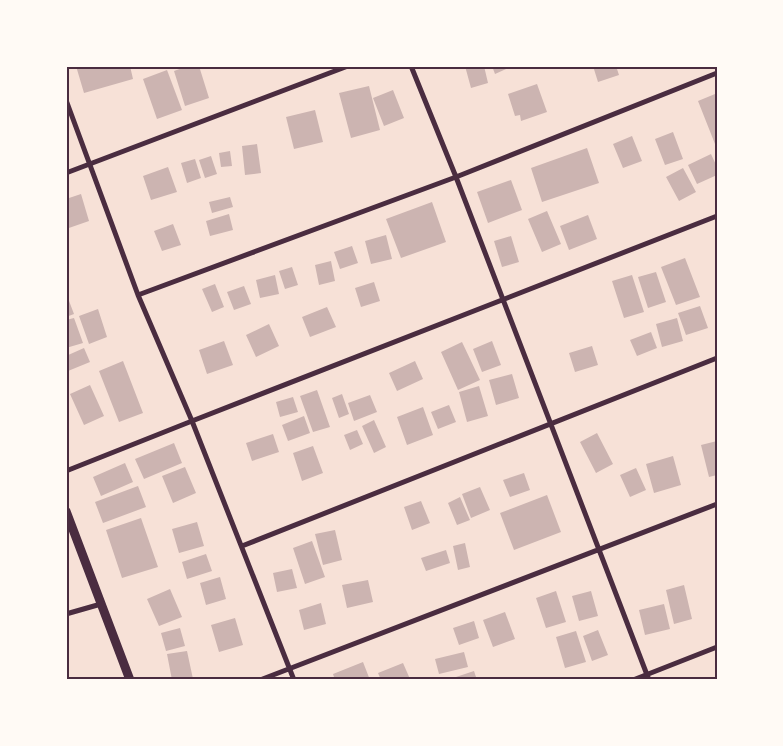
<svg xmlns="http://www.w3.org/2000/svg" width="783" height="746" font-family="'Asap Condensed',sans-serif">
<rect width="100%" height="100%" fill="#f7e1d7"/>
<!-- building -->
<path fill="#ccb4b1" d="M76,66H130L133,79L84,93Z
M188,66H199L209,98L185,106L174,71Z
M465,66H484L488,83L471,88Z
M492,66H513L495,74Z
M593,66H616L619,75L598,82Z
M167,70L182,110L157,119L143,79Z
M537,84L547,112L521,121L520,115L515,116L508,94Z
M369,86L380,130L351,138L339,93Z
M393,90L404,118L384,126L373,98Z
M715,94L717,99V143L715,144L698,101Z
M315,110L323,142L294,149L286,117Z
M673,132L683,159L665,165L655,139Z
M632,136L642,161L623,168L613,144Z
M257,144L261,173L245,175L242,146Z
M587,148L599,183L542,202L531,168Z
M230,151L232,166L221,167L219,153Z
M711,154L717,167V175L697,184L688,165Z
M211,156L217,174L205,178L199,160Z
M195,159L201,178L187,183L181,163Z
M168,167L177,192L151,200L143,176Z
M683,168L696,192L679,201L666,177Z
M511,180L522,210L488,223L477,192Z
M81,194L89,221L66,229V199Z
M230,197L233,207L212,213L209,202Z
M432,202L446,242L401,258L386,219Z
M547,211L561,244L542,252L528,219Z
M229,214L233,230L210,236L206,221Z
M588,215L597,239L569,250L560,226Z
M173,224L181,245L162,251L154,231Z
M386,235L392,259L371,264L365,241Z
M511,236L519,262L502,267L494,241Z
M352,246L358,263L340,269L334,252Z
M685,258L700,297L676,305L661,267Z
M331,261L335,281L319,285L315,265Z
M292,267L298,285L285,289L279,271Z
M656,272L666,302L648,308L638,277Z
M275,275L279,294L260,298L256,280Z
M632,275L644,312L624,318L612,281Z
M374,282L380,301L361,307L355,288Z
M215,284L224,307L212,312L202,289Z
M244,286L251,304L234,310L227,292Z
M66,293L74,314L66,317Z
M700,306L708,328L686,335L678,313Z
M327,307L336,327L310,337L302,317Z
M98,309L107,337L89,344L79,316Z
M74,318L83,343L66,348V320Z
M677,318L683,341L662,347L656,324Z
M269,324L279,346L256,357L246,335Z
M651,332L657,348L637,356L630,340Z
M224,341L233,365L207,374L199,350Z
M492,341L501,365L482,372L473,349Z
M462,342L480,380L458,390L441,352Z
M592,346L598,365L575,372L569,353Z
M84,348L90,362L68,371L66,367V356Z
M123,361L143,413L119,422L99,371Z
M415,361L423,379L397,391L389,373Z
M512,374L519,398L496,405L489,380Z
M90,385L104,416L84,425L70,394Z
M479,386L488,416L467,422L459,392Z
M317,390L330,427L313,432L300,396Z
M342,394L349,414L339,418L332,398Z
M370,395L377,412L354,421L348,403Z
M293,397L298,412L280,417L276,402Z
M449,405L456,422L438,429L431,412Z
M423,407L433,435L407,445L397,417Z
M304,416L310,433L288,441L282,425Z
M374,420L386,447L374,453L362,426Z
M357,430L363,444L350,450L344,435Z
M597,433L613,464L596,473L580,442Z
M273,434L279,452L252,461L246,443Z
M717,441V475L709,477L701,445Z
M174,443L182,463L144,479L135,459Z
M313,446L323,473L302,481L293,453Z
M673,456L681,485L654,493L646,464Z
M125,463L133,482L101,496L93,477Z
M185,467L196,493L173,503L162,476Z
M636,468L646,490L630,497L620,475Z
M524,473L530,490L510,497L503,480Z
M138,486L146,507L103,523L95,502Z
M480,487L490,510L471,518L462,494Z
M547,495L561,532L514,550L500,513Z
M460,497L470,520L457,525L448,503Z
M421,501L430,523L412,530L404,507Z
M141,518L158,567L122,578L106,530Z
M197,522L204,546L179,553L172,529Z
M335,530L342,560L323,565L315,534Z
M312,541L325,577L305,584L293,548Z
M465,543L470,567L458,570L453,546Z
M446,550L450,563L426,571L421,558Z
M206,554L212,571L187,579L182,562Z
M292,569L297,588L277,592L273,573Z
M220,577L226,599L206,605L200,583Z
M368,580L373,602L347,608L342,585Z
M684,585L692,619L674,624L666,590Z
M170,589L182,617L159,626L147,599Z
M556,591L566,622L546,628L536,598Z
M591,591L598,616L579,621L572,596Z
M321,603L326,624L304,630L299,610Z
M664,604L670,629L645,635L639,610Z
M505,612L515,639L493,647L483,620Z
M235,618L243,645L219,652L211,625Z
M474,621L479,638L459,645L453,628Z
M180,628L185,646L166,651L161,633Z
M598,630L608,655L592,661L583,636Z
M576,631L586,662L565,668L556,637Z
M187,651L193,679L172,680L167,654Z
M464,652L468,667L439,674L435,659Z
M363,662L370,680H335L333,674Z
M403,663L410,679L381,680L378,673Z
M474,671L477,680H450V679Z"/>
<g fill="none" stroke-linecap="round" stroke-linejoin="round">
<!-- minor -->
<path stroke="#4a2c40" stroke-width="5" d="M411,66L456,177L649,680
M66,100L138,295L192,421L294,680
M66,173L348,66
M138,295L456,177L717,73
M66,471L192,421L717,216
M242,546L717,358
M66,614L101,604
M260,680L717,504
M633,680L717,647"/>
<!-- tertiary -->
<path stroke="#4a2c40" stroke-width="9" d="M66,511L130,680"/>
</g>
<!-- border -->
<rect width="783" height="746" fill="none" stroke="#fffaf5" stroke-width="135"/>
<rect x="68" y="68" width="648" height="610" fill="none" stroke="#4a2c40" stroke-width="2"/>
</svg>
